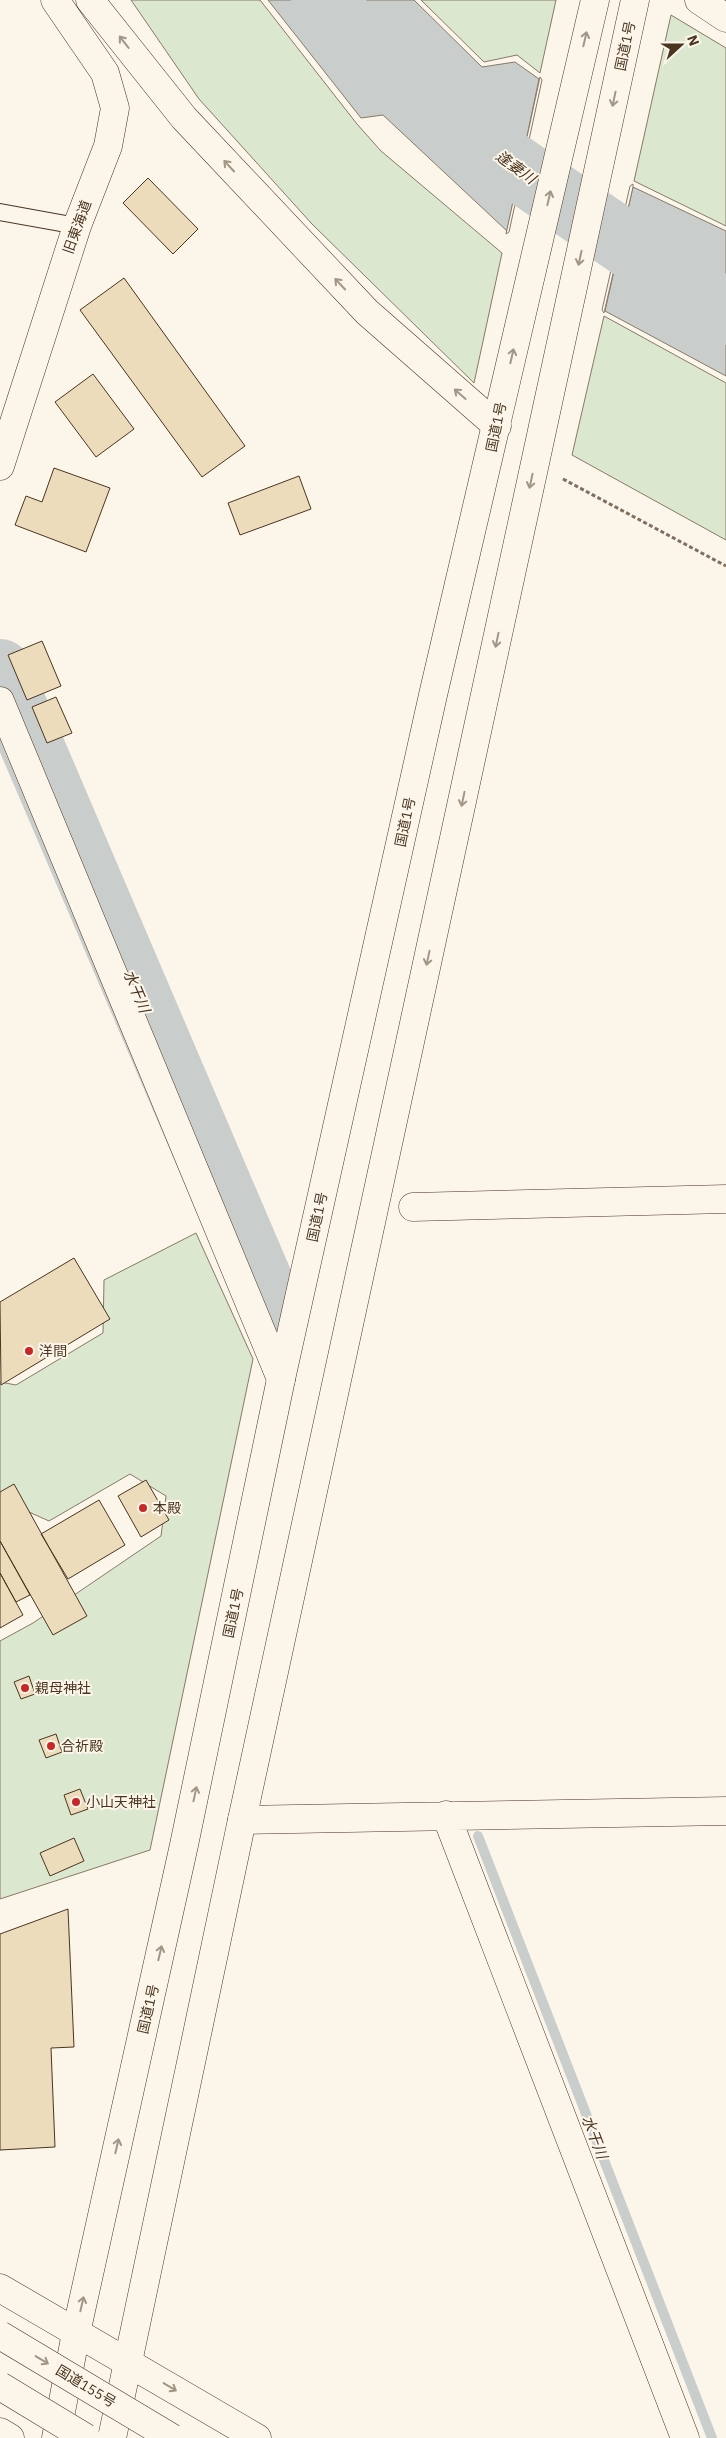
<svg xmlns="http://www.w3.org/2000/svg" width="726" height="2438" font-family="'IBM Plex Sans','Noto Sans JP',sans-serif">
<rect width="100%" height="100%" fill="#fbf6e9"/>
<!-- green -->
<path fill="#dce7d0" stroke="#887966" d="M131,0H260L357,124L381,151L502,253L474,383L312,224L199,99Z
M421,0H556L540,73L517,55L484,62Z
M671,15L726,48V226L634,181Z
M604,316L726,383V540L572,455Z
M196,1233L253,1359L150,1850L0,1899V1641L33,1623L161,1536L166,1496L130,1474L49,1521L0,1499V1382L16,1385L103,1333L104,1280Z"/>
<!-- water -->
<path fill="#c9cecd" stroke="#887966" d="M268,0H414L482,67L515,62L539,79L507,231L383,115L361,118Z
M633,187L726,231V376L605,311Z"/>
<!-- pier -->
<path fill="#fbf6e9" stroke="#887966" d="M540,77L542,80L509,232L506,234Z
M633,184V187L604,313L602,310L630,186Z"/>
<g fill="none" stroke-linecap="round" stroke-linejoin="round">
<!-- stream -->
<path stroke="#c9cecd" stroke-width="10" d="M478,1836L712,2438"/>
<!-- river -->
<path stroke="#c9cecd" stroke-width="64" d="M323,0L334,15L501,157L726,313
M0,671L274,1312"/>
</g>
<!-- building -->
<path fill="#ecdcbc" stroke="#4a3520" d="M148,178L198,229L173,254L123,203Z
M124,278L245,446L202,477L80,310Z
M93,374L134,429L96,457L55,402Z
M54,468L110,488L86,552L15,525L26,496L42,502Z
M299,476L311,509L240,535L228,503Z
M42,641L61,686L27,700L8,655Z
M56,697L72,733L47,743L32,707Z
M74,1258L110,1319L1,1385L0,1302Z
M146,1480L169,1520L141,1537L118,1496Z
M14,1484L87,1616L53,1635L0,1541V1492Z
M99,1500L125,1545L68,1579L41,1534Z
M0,1541L30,1595L16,1602L0,1573Z
M0,1573L23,1615L0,1628Z
M29,1676L35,1694L21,1699L14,1682Z
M56,1734L62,1752L46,1758L39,1740Z
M80,1789L88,1809L71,1815L64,1795Z
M74,1838L84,1861L50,1876L40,1853Z
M68,1909L74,2047L51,2048L55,2147L0,2150V1934Z"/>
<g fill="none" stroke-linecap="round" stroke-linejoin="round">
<!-- service casing -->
<g stroke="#4a3520" stroke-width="18">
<path id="service" d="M0,212L77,226"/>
</g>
<!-- minor casing -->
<g stroke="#4a3520" stroke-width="29">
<path id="minor" d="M90,0L184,118L367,312L497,426
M699,0L726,18
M0,466L77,226L108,146L115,108L105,73L55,0
M0,701L281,1379
M413,1207L726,1199
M446,1815L685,2438
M242,1820L726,1811"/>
</g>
<!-- trunk casing -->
<g stroke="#4a3520" stroke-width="29">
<path id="trunk" d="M0,2288L257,2438
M0,2432L10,2438
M56,2438L76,2333L184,1845L281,1379L433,695L595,0
M112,2438L242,1820L635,0"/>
</g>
<!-- path -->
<path stroke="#7f6f5c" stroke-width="3" stroke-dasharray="4 2.5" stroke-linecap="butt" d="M563,479L726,566"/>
<!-- service -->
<use href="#service" stroke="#fbf6e9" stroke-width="16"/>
<!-- minor -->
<use href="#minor" stroke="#fbf6e9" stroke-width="28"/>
<!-- trunk -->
<use href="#trunk" stroke="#fbf6e9" stroke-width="28"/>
<!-- trunk-bridge casing -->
<g stroke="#4a3520" stroke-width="29" stroke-linecap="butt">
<path id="trunk-bridge" d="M0,2335L172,2438
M0,2386L86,2438"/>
</g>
<!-- trunk-bridge -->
<use href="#trunk-bridge" stroke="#fbf6e9" stroke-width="28"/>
</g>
<!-- one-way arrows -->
<defs><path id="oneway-shaft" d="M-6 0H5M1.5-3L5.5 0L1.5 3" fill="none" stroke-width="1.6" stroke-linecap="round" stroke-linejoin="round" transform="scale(1.25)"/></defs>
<g stroke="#a29684">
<use href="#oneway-shaft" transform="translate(585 39) rotate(-77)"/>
<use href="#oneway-shaft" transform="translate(124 42) rotate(-128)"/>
<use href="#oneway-shaft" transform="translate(614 99) rotate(102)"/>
<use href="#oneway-shaft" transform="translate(229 166) rotate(-133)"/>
<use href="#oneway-shaft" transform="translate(549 198) rotate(-77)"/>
<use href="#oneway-shaft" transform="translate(580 258) rotate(102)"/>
<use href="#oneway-shaft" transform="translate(340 284) rotate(-133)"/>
<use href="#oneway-shaft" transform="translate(512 356) rotate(-77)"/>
<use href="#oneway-shaft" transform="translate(460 394) rotate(-139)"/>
<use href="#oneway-shaft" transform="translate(531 481) rotate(102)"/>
<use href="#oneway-shaft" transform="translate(497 640) rotate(102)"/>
<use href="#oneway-shaft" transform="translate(463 799) rotate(102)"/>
<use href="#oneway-shaft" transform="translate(428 958) rotate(102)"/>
<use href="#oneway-shaft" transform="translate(195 1794) rotate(-78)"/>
<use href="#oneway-shaft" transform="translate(160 1953) rotate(-77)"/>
<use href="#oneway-shaft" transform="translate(117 2146) rotate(-77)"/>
<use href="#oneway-shaft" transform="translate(82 2304) rotate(-77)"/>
<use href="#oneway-shaft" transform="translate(42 2360) rotate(31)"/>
<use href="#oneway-shaft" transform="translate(170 2387) rotate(31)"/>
</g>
<!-- markers -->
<g fill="#c62828" stroke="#fbf6e9" stroke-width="2">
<circle cx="29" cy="1351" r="5"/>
<circle cx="143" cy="1508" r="5"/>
<circle cx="25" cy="1688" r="5"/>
<circle cx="51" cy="1746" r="5"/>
<circle cx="76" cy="1802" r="5"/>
</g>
<g text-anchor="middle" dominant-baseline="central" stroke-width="4" stroke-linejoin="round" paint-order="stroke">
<!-- street labels -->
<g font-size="14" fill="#4a3520" stroke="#fbf6e9">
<text transform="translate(625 46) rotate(-78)">国道1号</text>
<text transform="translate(77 227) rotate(-70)">旧東海道</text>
<text transform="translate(496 427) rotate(-78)">国道1号</text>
<text transform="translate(405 822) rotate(-78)">国道1号</text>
<text transform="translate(317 1217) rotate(-78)">国道1号</text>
<text transform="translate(233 1613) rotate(-78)">国道1号</text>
<text transform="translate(148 2009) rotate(-77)">国道1号</text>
<text transform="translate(86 2386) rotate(31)">国道155号</text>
</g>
<!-- poi labels -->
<g font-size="14" fill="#4a3520" stroke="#fbf6e9" text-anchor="start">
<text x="39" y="1351">洋間</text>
<text x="153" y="1508">本殿</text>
<text x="35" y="1688">親母神社</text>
<text x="61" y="1746">合祈殿</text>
<text x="86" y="1802">小山天神社</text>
</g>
<!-- water labels -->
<g font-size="15" font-style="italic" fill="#4a3520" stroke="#fbf6e9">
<text transform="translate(516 167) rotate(36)">逢妻川</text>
<text transform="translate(137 991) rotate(67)">水干川</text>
<text transform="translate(595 2137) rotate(69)">水干川</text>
</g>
</g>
<!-- north arrow -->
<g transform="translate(681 45) rotate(69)" stroke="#fbf6e9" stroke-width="4" paint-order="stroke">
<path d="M0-4L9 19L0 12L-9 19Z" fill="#4a3520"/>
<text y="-8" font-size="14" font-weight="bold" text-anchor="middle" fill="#4a3520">N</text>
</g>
</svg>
